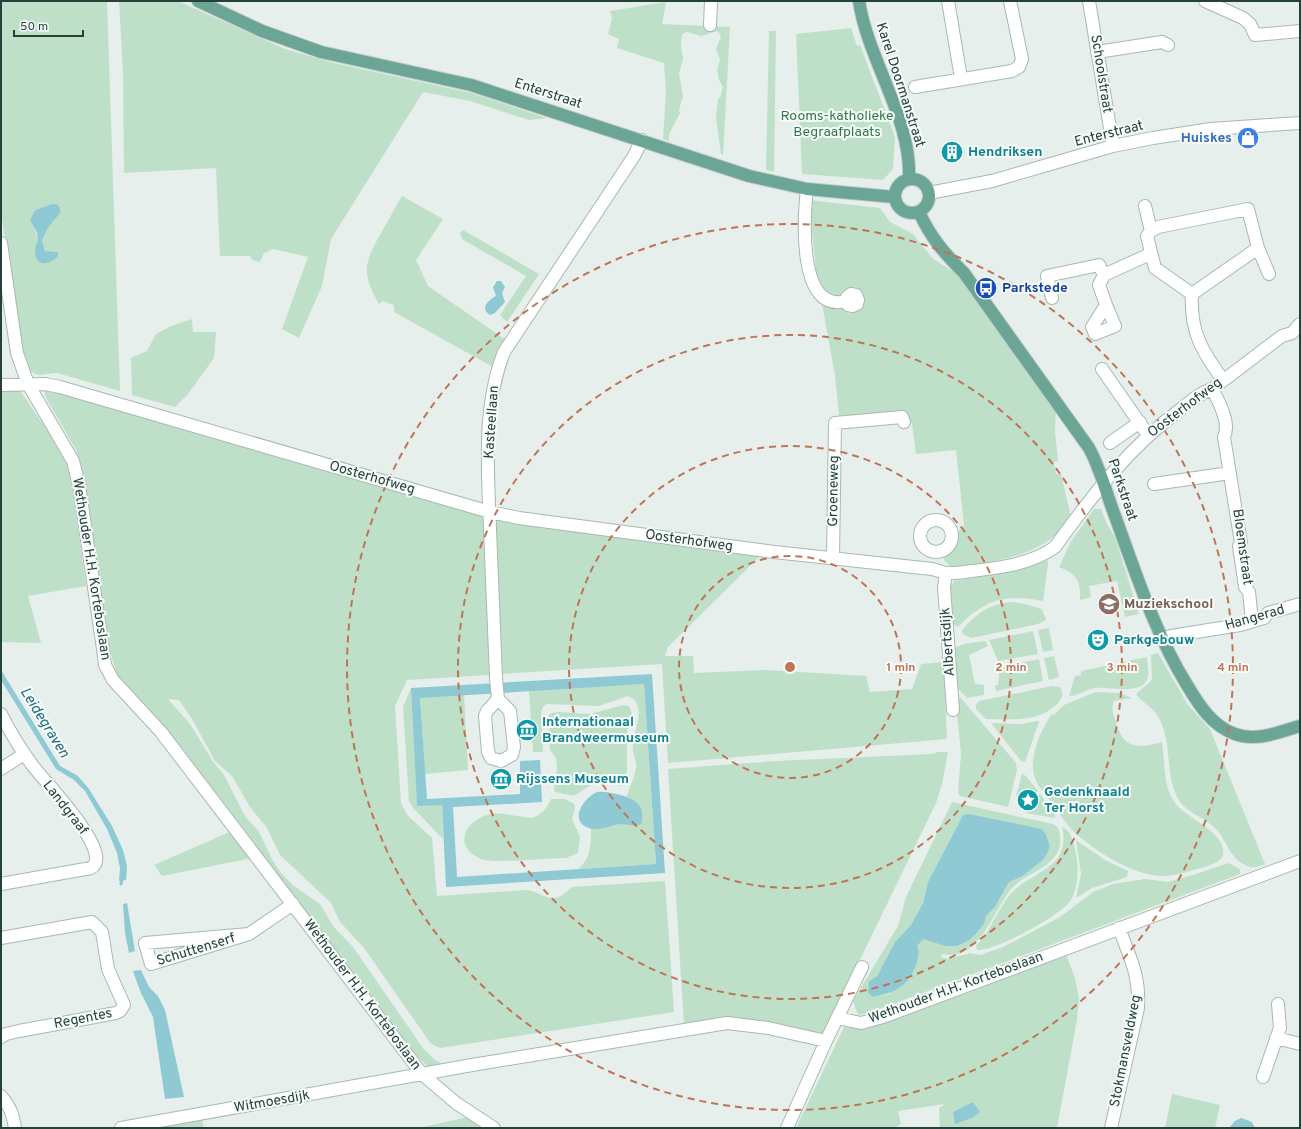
<svg xmlns="http://www.w3.org/2000/svg" width="1301" height="1129" font-family="Overpass,sans-serif">
<rect width="100%" height="100%" fill="#e6efeb"/>
<!-- green -->
<path fill="#bfe0c8" fill-rule="evenodd" d="M1,1H107L120,391L57,373L38,375L26,369L15,309L1,212ZM52,204L55,220L48,228L42,240L45,251L50,252L55,251L36,258L38,237L30,220L35,210Z
M119,1H178L285,49L334,63L471,93L547,118L529,120L470,101L423,92L331,239L322,286L299,338L282,329L308,257L273,249L264,253L260,262L252,260L250,256H220L216,168L124,173L123,71Z
M666,2L662,24L730,27L723,155L721,154L716,118L718,98H720L723,87L719,80L717,69L720,60L716,49L721,37L718,31L701,36L687,32L682,34L681,47L683,59L679,74L683,96L679,110L680,113L669,134V141L663,139L666,92L664,63L617,48L619,39L608,34L612,19L610,11Z
M851,28L857,46L860,45L895,137L893,169L883,180L802,174L796,34Z
M769,31H776L774,172L766,170Z
M402,196L443,219L416,260L428,286L506,340L493,367L394,312V305L383,301L379,304C361,273 364,263 381,233C388,221 395,208 402,196Z
M809,200L880,208L890,222L913,234L933,259L956,273L964,280L1056,409L1055,432L1058,461L1054,462L1056,474H1061L1071,517C1047,557 993,562 951,567L944,560C948,546 955,536 964,525L956,450L916,454L912,423L905,419L903,411L839,416L835,375L816,271Z
M463,230L539,274L507,322L500,315L526,276L462,239L460,233Z
M192,319L193,332H216L214,358L188,394L175,407L132,395L131,358L147,351L156,334L171,326Z
M1,389H19L53,439L66,463L72,483L86,586L28,596L41,643L1,642Z
M50,389L350,472L485,517L489,675L407,680L395,706L401,803L408,816L432,838L437,896L526,890C547,893 551,908 572,887L665,881L674,1012L440,1048L431,1044L364,948L340,922L331,903L280,855L267,828L250,807L232,776L215,761L192,719L179,700L168,699L190,724L214,763L224,775L245,816L259,832L273,861L281,873L294,886L320,904L333,926L353,947L423,1048L435,1060L447,1066L430,1069L407,1046L181,747L124,685L117,674L108,645L81,467L76,450L45,396V391Z
M1094,509H1101L1107,524L1115,537L1139,614L1125,617L1117,581L1089,586L1091,597L1080,600C1081,581 1077,574 1059,567L1070,543Z
M492,519L762,554L668,647L665,656H693L694,673L766,670L866,676L870,692L912,689L921,664L944,662L947,739L668,763L662,664L500,674Z
M1044,560L1048,561V564L1043,601C1005,593 984,600 958,627L950,622V588L954,581L988,575Z
M1012,602L1025,604L1042,609L1046,620L1038,624L972,638L964,635L962,631L964,628C979,612 989,604 1012,602Z
M1049,628L1053,650L1043,652L1038,630Z
M1033,631L1038,654L998,661L989,640Z
M985,641L988,646L969,655L975,684L984,685V695L967,698L954,684L952,649L964,644Z
M1158,653L1188,705L1210,729L1265,864C1258,867 1252,869 1245,865C1230,858 1226,840 1217,830C1205,817 1185,813 1177,797C1165,773 1172,744 1160,720C1155,708 1142,703 1136,694L1152,680L1151,655Z
M1054,656L1059,677L1049,680L1044,658Z
M1147,657C1147,663 1149,670 1148,676C1145,697 1109,686 1095,688C1086,689 1078,696 1069,696L1075,676L1081,675V671Z
M1039,659L1043,681L996,691L995,685H998L1000,667Z
M644,684L656,864L578,869C591,859 591,844 591,828C601,831 610,826 620,824C628,823 634,827 642,823V818L636,802L626,798C629,789 635,776 636,768C637,762 633,755 633,750C631,732 650,705 628,696L599,706L547,704L543,707L541,712L543,752H533L529,690Z
M1052,686L1060,687C1064,694 1062,699 1057,704C1038,723 1011,719 986,719L976,709V705L979,701Z
M411,688L417,805H442L443,839L414,809L409,801L403,707Z
M1095,692L1119,693L1132,698L1114,701C1111,709 1113,714 1116,722C1123,749 1138,749 1162,742C1165,760 1163,784 1173,800C1184,819 1227,830 1223,856C1218,864 1206,867 1197,869C1185,873 1173,876 1161,876C1133,875 1095,851 1075,833C1066,824 1060,814 1053,804C1045,794 1034,783 1033,770C1031,752 1042,728 1052,714L1054,715L1064,705Z
M464,694L468,770L425,774L420,697Z
M960,697L1016,763L1017,770L1008,807L960,796L958,792L961,754L956,702Z
M623,705L629,706L632,713L627,732V771L622,786L603,783L591,785L574,796L555,792L554,789L557,768L556,758L550,750L549,715L552,713L558,712L590,714Z
M1038,721L1039,722L1025,762L1021,761L991,723L1021,724Z
M938,752H948L942,784L936,803L824,1034L775,1023L739,1018L684,1025L668,769L776,761L932,754Z
M1022,774L1026,776L1038,791L1030,797L1028,795L1024,798L1016,796Z
M1040,794L1055,814V818L1026,813L1028,805L1033,801L1032,799Z
M551,799H565L574,804L575,808L572,819L580,837L578,853L566,858C549,858 493,864 481,859C451,846 466,819 491,814C501,812 520,817 531,818C542,815 547,808 551,799Z
M952,802L1053,824C1058,826 1060,831 1060,836C1064,866 1028,871 1013,887C993,909 980,963 942,954L941,957L949,959L970,953L980,955L1003,947L1060,917L1093,892L1113,884L1145,879L1168,882L1193,875L1228,863L1240,869V874L869,1013L858,1015L853,1001L898,926L906,897ZM963,815L1042,829L1046,834L1050,846L1047,854L1043,860L1023,876L1009,882L995,907L986,916L984,924L976,934L968,941L957,946H945L923,939L920,941L889,994L873,997L869,981L877,976L895,942L911,925L923,903L928,882Z
M1062,827C1071,831 1073,840 1075,849C1079,866 1079,885 1071,900C1062,915 994,952 977,950L976,946C990,932 996,913 1008,897C1029,870 1072,871 1062,827Z
M232,831L252,858L162,876L154,865Z
M1076,840L1105,860L1128,871L1127,877L1092,888L1076,898L1081,874Z
M1065,952L1075,978L1079,999L1077,1020L1057,1128L940,1127L939,1108L945,1104L898,1111L901,1124L894,1128H796L844,1027L851,1028L868,1025Z
M1172,1094L1220,1105L1215,1128H1165Z
M201,1116L204,1128H137Z
M467,1117L484,1128H420Z"/>
<!-- water -->
<path fill="#8ec9d4" fill-rule="evenodd" d="M52,204H57L60,208V213L48,228L42,240L45,251L58,252V256C52,264 36,268 35,253C34,248 38,243 38,238C38,231 32,226 30,220L35,210Z
M497,281H501L505,287L502,293L505,302L495,313L490,315C479,308 489,300 496,296L493,287Z
M1,670L60,766L78,776L89,789L112,826L123,850L127,866L126,880L119,881L120,868L117,853L107,829L85,791L74,780L56,769L1,680Z
M652,674L665,873L446,887L442,805L417,806L411,688ZM644,684L656,864L457,877L453,807L542,802L540,760L520,761V794L427,799L420,698Z
M597,792C607,791 632,796 639,805C643,810 642,817 642,823C635,828 629,824 621,824C612,825 603,830 593,829C568,825 580,800 597,792Z
M969,814L1042,829L1046,834L1050,846L1047,854L1043,860L1023,876L1009,882L995,907L986,916L984,924L976,934L968,941L957,946H945L923,939L917,946C920,953 918,958 916,965C908,986 895,993 873,997L868,993L869,981L877,976L895,942L911,925L923,903L928,882L963,815Z
M127,903L135,951L129,953L125,933L123,904Z
M141,970L149,987L158,996L165,1010L184,1097L165,1099L153,1017L141,993L133,971Z
M973,1102L980,1112L972,1118L955,1124L953,1112Z
M1241,1118L1252,1122L1255,1128H1229L1235,1121Z"/>
<g fill="none" stroke-linecap="round" stroke-linejoin="round">
<!-- stream -->
<path stroke="#8ec9d4" stroke-width="3" d="M121,884L122,877"/>
<!-- minor casing -->
<g stroke="#a8b8b2" stroke-width="14">
<path id="minor" d="M948,1L961,78
M1089,1L1113,146
M1205,1L1243,18L1250,24L1255,35L1300,31
M710,25L711,1
M1097,52L1162,42L1168,45
M915,87L1012,71L1019,67L1022,59L1010,1
M807,189C804,216 797,314 846,301L848,305L853,306L857,304L858,300L856,295L851,294L847,297L846,301
M929,193L992,181L1113,146L1153,138L1211,129L1300,123
M1145,206L1151,231
M1248,209L1258,248L1192,294L1155,268L1147,236L1151,231L1158,227Z
M1,243L17,353L28,384L73,461L79,485L103,649L105,665L113,680L161,732L422,1074L456,1103L494,1128
M1258,248L1269,274
M1192,294C1190,332 1202,351 1223,380
M1052,298L1047,276L1099,265L1104,275
M1106,305L1115,326L1095,334L1092,327L1106,305L1099,285L1104,275L1150,254
M1102,369L1148,435
M1,385L45,384L60,387L490,512L519,518L774,552L932,569L946,573H955C987,569 1028,567 1055,547C1091,497 1130,446 1181,409C1191,401 1200,393 1212,389L1282,336L1292,333L1300,324
M1212,389C1218,400 1231,423 1224,437L1241,543L1239,546L1245,587L1249,592L1252,621
M1110,443L1140,422
M1154,484L1230,473
M920 536a16 16 0 1 1 32 0a16 16 0 1 1-32 0Z
M833,559L835,423L902,417L904,422
M946,573L944,587L953,710
M1162,640L1171,636L1240,625L1264,618L1268,613L1300,604
M498,699L487,711L485,716L488,752L491,758L501,761L512,755L514,747L510,711L498,699L496,678C494,629 492,579 490,529C488,471 482,408 504,352L634,156L642,140
M1,714C10,732 21,750 33,766C44,781 116,854 91,868L1,884
M1,769L24,754
M249,934L151,964L145,943L249,934L293,904
M1,938L92,922L102,932L108,969L124,1005L120,1011L116,1013L19,1031L6,1034L1,1037
M837,1018L861,1023L883,1017L1300,861
M1276,1038L1300,1044
M1263,1077L1280,1028L1278,1004
M1,1096C10,1106 13,1115 15,1128
M121,1128L472,1065L727,1023L768,1028L826,1041
M787,1128L826,1041L862,967
M1111,1128L1138,1008C1140,975 1130,958 1119,928"/>
</g>
<!-- major casing -->
<g stroke="#c2cac8" stroke-width="14">
<path id="major" d="M198,1L262,31L321,52L471,85L749,176L807,189L894,197
M859,1C868,61 912,119 909,179
M895 196a17 17 0 1 1 34 0a17 17 0 1 1-34 0Z
M919,212C931,238 944,253 964,273L1089,448C1101,470 1106,493 1115,516C1136,574 1155,633 1187,685C1199,705 1212,726 1235,734C1257,742 1279,732 1300,726"/>
</g>
<!-- minor -->
<use href="#minor" stroke="#fff" stroke-width="12"/>
<!-- major -->
<use href="#major" stroke="#6aa596" stroke-width="12"/>
</g>
<!-- distance rings -->
<g fill="none" stroke="#c07456" stroke-width="2" stroke-dasharray="7 5">
<circle cx="790" cy="667" r="111"/>
<circle cx="790" cy="667" r="221"/>
<circle cx="790" cy="667" r="332"/>
<circle cx="790" cy="667" r="443"/>
</g>
<!-- icons -->
<defs>
<g id="shop-disc" transform="scale(1.15)"><circle r="9.5" fill="#3f7fe0" stroke="#f7fbf9"/><path d="M-5-2.5h2.3a2.7 3.5 0 0 1 5.4 0H5L5.5 6h-11ZM-1.5-2.5h3a1.5 2.3 0 0 0-3 0Z" fill="#fff"/></g>
<g id="building-disc" transform="scale(1.15)"><circle r="9.5" fill="#0f9aa8" stroke="#f7fbf9"/><path d="M-4-6H4V6H1V3H-1V6H-4ZM-2.5-4.3h1.7v1.8h-1.7ZM.8-4.3h1.7v1.8H.8ZM-2.5-1h1.7V.8h-1.7ZM.8-1h1.7V.8H.8Z" fill="#fff"/></g>
<g id="bus-disc" transform="scale(1.15)"><circle r="9.5" fill="#1a4fb4" stroke="#f7fbf9"/><path d="M-5-6H5V4H4V6H2V4H-2V6H-4V4H-5ZM-3.5-4V0h7V-4ZM-3.5 1.2v1.5H-2V1.2ZM2 1.2v1.5H3.5V1.2Z" fill="#fff"/></g>
<g id="school-disc" transform="scale(1.15)"><circle r="9.5" fill="#8d6e63" stroke="#f7fbf9"/><path d="M0-5L7-2L0 1L-7-2ZM-4 1L0 2.5L4 1V4Q0 6-4 4Z" fill="#fff"/></g>
<g id="theatre-disc" transform="scale(1.15)"><circle r="9.5" fill="#0f9aa8" stroke="#f7fbf9"/><path d="M-5-5.5Q0-4 5-5.5V0Q5 5 0 6Q-5 5-5 0ZM-3.3-2.5H-1v1.5H-3.3ZM1-2.5H3.3v1.5H1ZM-2.8 1Q0 5.5 2.8 1Z" fill="#fff"/></g>
<g id="museum-disc" transform="scale(1.15)"><circle r="9.5" fill="#0f9aa8" stroke="#f7fbf9"/><path d="M0-6L6-3V-2H-6V-3ZM-5-1h2V3h-2ZM-1-1h2V3h-2ZM3-1h2V3H3ZM-6 4H6V6H-6Z" fill="#fff"/></g>
<g id="sight-disc" transform="scale(1.15)"><circle r="9.5" fill="#0f9aa8" stroke="#f7fbf9"/><path d="M0-6L1.8-2.2L6-1.7L2.9 1.2L3.7 5.4L0 3.3L-3.7 5.4L-2.9 1.2L-6-1.7L-1.8-2.2Z" fill="#fff"/></g>
</defs>
<g fill-rule="evenodd">
<use href="#shop-disc" x="1248" y="138"/>
<use href="#building-disc" x="952" y="152"/>
<use href="#bus-disc" x="986" y="288"/>
<use href="#school-disc" x="1109" y="604"/>
<use href="#theatre-disc" x="1098" y="640"/>
<use href="#museum-disc" x="527" y="730"/>
<use href="#museum-disc" x="501" y="779"/>
<use href="#sight-disc" x="1028" y="800"/>
</g>
<g text-anchor="middle" dominant-baseline="central" stroke-width="4" stroke-linejoin="round" paint-order="stroke">
<!-- street labels -->
<g font-size="14" fill="#24423a" stroke="#f7fbf9">
<text transform="translate(1101 74) rotate(81)">Schoolstraat</text>
<text transform="translate(900 85) rotate(72)">Karel Doormanstraat</text>
<text transform="translate(548 94) rotate(18)">Enterstraat</text>
<text transform="translate(1109 134) rotate(-14)">Enterstraat</text>
<text transform="translate(1185 408) rotate(-37)">Oosterhofweg</text>
<text transform="translate(492 422) rotate(-86)">Kasteellaan</text>
<text transform="translate(372 478) rotate(16)">Oosterhofweg</text>
<text transform="translate(1122 490) rotate(71)">Parkstraat</text>
<text transform="translate(834 491) rotate(-89)">Groeneweg</text>
<text transform="translate(689 541) rotate(8)">Oosterhofweg</text>
<text transform="translate(1242 547) rotate(82)">Bloemstraat</text>
<text transform="translate(91 569) rotate(81)">Wethouder H.H. Korteboslaan</text>
<text transform="translate(1255 618) rotate(-16)">Hangerad</text>
<text transform="translate(948 642) rotate(-94)">Albertsdijk</text>
<text transform="translate(65 808) rotate(52)">Landgraaf</text>
<text transform="translate(196 950) rotate(-17)">Schuttenserf</text>
<text transform="translate(956 988) rotate(-20)">Wethouder H.H. Korteboslaan</text>
<text transform="translate(362 995) rotate(53)">Wethouder H.H. Korteboslaan</text>
<text transform="translate(83 1019) rotate(-11)">Regentes</text>
<text transform="translate(1126 1051) rotate(-79)">Stokmansveldweg</text>
<text transform="translate(272 1102) rotate(-10)">Witmoesdijk</text>
</g>
<!-- park labels -->
<g font-size="14" fill="#2d7a4b" stroke="#f7fbf9">
<text x="837" y="116">Rooms-katholieke<tspan x="837" dy="16">Begraafplaats</tspan></text>
</g>
<!-- shop labels -->
<g font-size="14" font-weight="bold" fill="#366cbe" stroke="#f7fbf9" text-anchor="end">
<text x="1232" y="138">Huiskes</text>
</g>
<!-- culture labels -->
<g font-size="14" font-weight="bold" fill="#0d838f" stroke="#f7fbf9" text-anchor="start">
<text x="968" y="152">Hendriksen</text>
<text x="1114" y="640">Parkgebouw</text>
<text x="542" y="722">Internationaal<tspan x="542" dy="16">Brandweermuseum</tspan></text>
<text x="516" y="779">Rijssens Museum</text>
<text x="1044" y="792">Gedenknaald<tspan x="1044" dy="16">Ter Horst</tspan></text>
</g>
<!-- transit labels -->
<g font-size="14" font-weight="bold" fill="#164399" stroke="#f7fbf9" text-anchor="start">
<text x="1002" y="288">Parkstede</text>
</g>
<!-- education labels -->
<g font-size="14" font-weight="bold" fill="#785e54" stroke="#f7fbf9" text-anchor="start">
<text x="1124" y="604">Muziekschool</text>
</g>
<!-- water labels -->
<g font-size="15" font-style="italic" fill="#1c6f80" stroke="#f7fbf9">
<text transform="translate(44 723) rotate(58)">Leidegraven</text>
</g>
</g>
<circle cx="790" cy="667" r="6" fill="#c07456" stroke="#f7fbf9" stroke-width="2"/>
<g font-size="12" text-anchor="middle" font-weight="bold" fill="#c07456" stroke="#f7fbf9" stroke-width="4" stroke-linejoin="round" paint-order="stroke">
<text x="901" y="671">1 min</text>
<text x="1011" y="671">2 min</text>
<text x="1122" y="671">3 min</text>
<text x="1233" y="671">4 min</text>
</g>
<!-- border -->
<rect width="1301" height="1129" fill="none" stroke="#24423a" stroke-width="4"/>
<!-- scale -->
<path d="M14 30v6h69v-6" fill="none" stroke="#24423a" stroke-width="2"/>
<text x="20" y="30" font-size="12" fill="#24423a" stroke="#f7fbf9" stroke-width="3" paint-order="stroke">50 m</text>
</svg>
